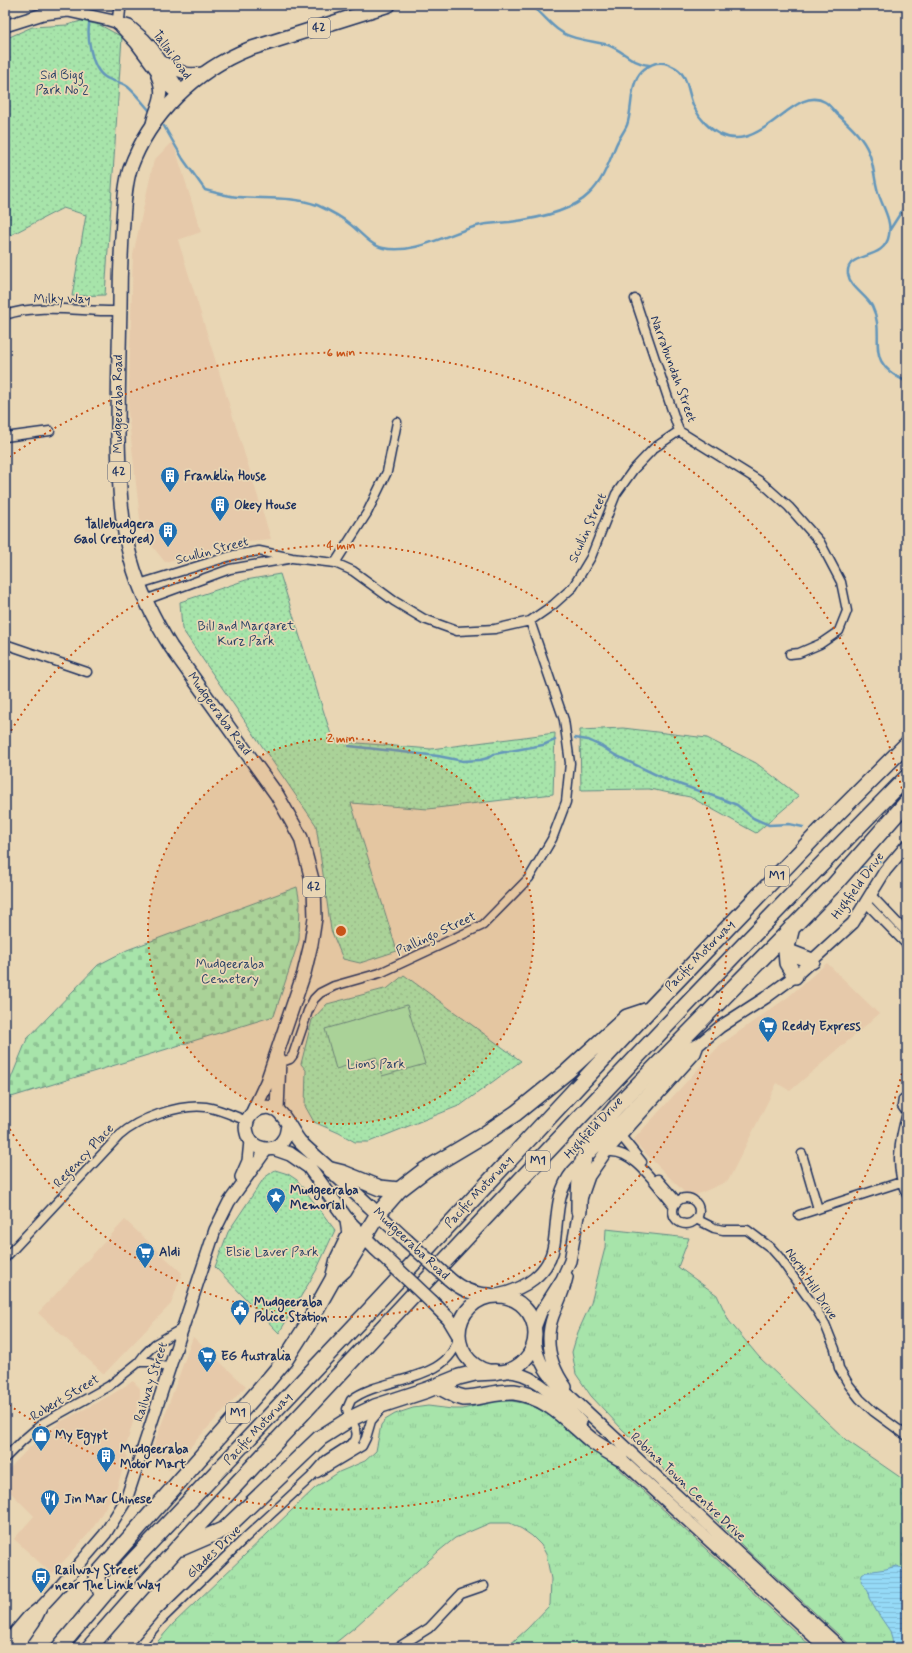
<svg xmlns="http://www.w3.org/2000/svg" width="912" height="1653" font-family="Mynerve,sans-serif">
<defs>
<pattern id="grass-tufts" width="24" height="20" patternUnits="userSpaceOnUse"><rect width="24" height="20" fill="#a7e4aa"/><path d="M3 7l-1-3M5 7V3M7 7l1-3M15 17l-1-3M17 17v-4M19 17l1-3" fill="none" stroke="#8fc495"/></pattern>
<pattern id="cemetery-stones" width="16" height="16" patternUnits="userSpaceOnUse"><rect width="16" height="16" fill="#a7e4aa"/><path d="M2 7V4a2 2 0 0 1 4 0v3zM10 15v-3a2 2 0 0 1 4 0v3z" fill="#8fc495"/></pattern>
<pattern id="park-dots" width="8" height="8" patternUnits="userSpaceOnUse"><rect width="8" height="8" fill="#a7e4aa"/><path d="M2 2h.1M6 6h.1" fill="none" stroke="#8fc495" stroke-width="1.8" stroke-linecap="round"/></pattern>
<pattern id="water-rules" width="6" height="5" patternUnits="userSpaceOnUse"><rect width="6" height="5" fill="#95daf7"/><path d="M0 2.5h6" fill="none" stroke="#80bbd6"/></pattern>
</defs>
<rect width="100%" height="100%" fill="#e9d6b4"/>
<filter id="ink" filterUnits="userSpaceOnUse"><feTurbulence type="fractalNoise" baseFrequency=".025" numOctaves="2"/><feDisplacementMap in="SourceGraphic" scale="8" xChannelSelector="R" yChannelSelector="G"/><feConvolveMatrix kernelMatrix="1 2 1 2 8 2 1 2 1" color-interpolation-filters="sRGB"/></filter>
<g filter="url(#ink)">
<!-- built -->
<path fill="#e6c9aa" d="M173,141L201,232L178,240L271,539L237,542L165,562L148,541L140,519L128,412L133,255L154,160Z
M827,963L879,1014L790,1091L777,1083L728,1181L696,1195L685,1193L636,1144L634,1139L720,1045L788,997Z
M125,1220L182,1273L171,1304L104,1374L38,1313Z
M193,1337L246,1386L169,1470L150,1456Z
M133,1381L140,1388V1397L125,1450L127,1456L116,1490L91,1531L52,1574L14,1539L34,1516L5,1487V1473L29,1448L60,1422L111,1395Z"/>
<!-- grass -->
<path fill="url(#grass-tufts)" stroke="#618a84" d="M606,1229L689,1238L678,1267L717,1295L729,1321L759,1357L846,1440L907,1482V1648H853L748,1551L621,1428L591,1396L576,1374L572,1352L578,1332L591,1303L605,1248Z
M495,1401C536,1398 555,1419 585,1444C594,1451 605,1458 615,1465L813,1648H506L527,1629L550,1605L551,1579L546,1554L541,1545L532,1536L522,1529L510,1523H490L455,1538L439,1551L355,1627L329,1648H152L173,1624L315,1488L339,1472L365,1461L376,1451L381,1425L385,1420L395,1414L413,1408L428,1406L452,1409H463Z"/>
<!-- cemetery -->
<path fill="url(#cemetery-stones)" stroke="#618a84" d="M297,887L300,903L299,940L274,1016L5,1099V1093L27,1039L98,965L127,950Z"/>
<!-- park -->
<path fill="url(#park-dots)" stroke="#618a84" d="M81,21L100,25L122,37L105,295L72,296L86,215L63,208L5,238V39L32,27L67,25Z
M280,574L333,741L431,749L555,733L553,794L428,809L351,803L397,951L360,963L343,959L331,930L316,825L182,629L180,602L246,580Z
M623,728L707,738L756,763L799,796L756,833L690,797L649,789L581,790L580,730Z
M404,975L521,1061L461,1105L369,1142H355L339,1133L314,1122L305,1106L306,1070L301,1064L312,1020L327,1004L388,988Z
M275,1170L288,1174L297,1180L335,1230L316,1271L279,1333L215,1267L228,1232L264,1178Z"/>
<!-- garden -->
<path fill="#a7e4aa" stroke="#618a84" d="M407,1005L425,1064L382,1076L376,1057L336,1069L325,1029Z"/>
<!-- water -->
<path fill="url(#water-rules)" stroke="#6496ba" d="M896,1566L907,1570V1648H893L892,1638L890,1631L877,1612L869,1598L868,1591L861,1582L862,1575L866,1572L886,1569Z"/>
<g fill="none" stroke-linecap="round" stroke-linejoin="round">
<!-- stream -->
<path stroke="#6496ba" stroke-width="2.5" d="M530,5C542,12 549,24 560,31C572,40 594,41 608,45C624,51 631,63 649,65
M91,12L93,5
M90,19C86,35 91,68 105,77C112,82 121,81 128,87C136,94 142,102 149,110
M164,126L183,159L205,190C216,193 227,196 238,197C264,199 293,196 317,205C328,210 342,217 351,225C360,232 371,246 383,248C416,255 450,232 481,225C491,223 500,223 510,222C534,219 571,212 589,194C603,181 609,162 616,145C619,138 624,132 627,125C633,108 629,84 642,71C646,67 650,65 656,63C663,62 666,63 672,66C690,73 687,95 695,109C697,113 701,119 705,123C754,173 791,81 825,102C829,104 833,110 837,114C849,125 863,137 869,153C874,165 874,179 878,192C882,206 892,220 889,235C885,262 845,251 848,274C850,287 866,295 872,306C888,339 860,360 907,382
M889,231L907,203
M575,738L588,740L601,746L615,755L667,780L722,799L737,805L753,818L769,825L789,824L803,827
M349,746L438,756L463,761L480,760L488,758L494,754L543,745L555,740
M860,867L869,868L874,863L880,861"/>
<!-- street casing -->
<g stroke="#1b2f5e" stroke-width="11">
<path id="street" d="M635,299L679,431L761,482L789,507L820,542L841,582L847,611L839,631L820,644L799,653L790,654
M5,315C41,303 82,312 119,311
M5,437L50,431
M335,563L367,513L387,472L397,422
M139,584L234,555L259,551L292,558L335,563L353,571L394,601L424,619L457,631L495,629L530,621L553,605L573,587L591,557L616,494L633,470L654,448L679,431
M145,600L230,569L288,559
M5,644L87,672
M870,894L907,933
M865,902L907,945
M279,1063L290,1059L293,1055L308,1011L314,999L320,993L334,986L380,973L483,925L529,878L552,839L566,802L570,763L564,720L530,621
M907,1097L903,1099L902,1106L907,1113
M907,1113C899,1140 894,1169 907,1195
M621,1136L642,1162
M605,1153C632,1145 658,1188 674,1206
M802,1154L818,1209
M658,1179L677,1201
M673 1211a13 13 0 1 1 26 0a13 13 0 1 1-26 0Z
M799,1215L901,1182
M696,1219L714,1228L723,1230H747L771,1248L779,1257L816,1309L825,1324L835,1349L839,1368L849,1385L860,1399L873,1411L907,1436
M5,1258L119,1136C139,1118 179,1104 206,1107C220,1109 234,1116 247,1121
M139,1362H150L169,1368
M5,1458L22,1441L43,1423L109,1386L139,1362L145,1354L155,1344L183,1328
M317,1473L362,1446L366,1438L371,1421L382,1408
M137,1648L162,1619L244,1539L311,1477L326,1460L354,1442C362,1431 349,1421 347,1409L351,1400C381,1376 450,1383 458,1337
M397,1648L429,1628L461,1594L484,1586"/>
</g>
<!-- secondary casing -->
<g stroke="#1b2f5e" stroke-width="14">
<path id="secondary" d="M118,24L120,5
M5,26L43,14L68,11L109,20L129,26L144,39L153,49L181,92
M121,27L136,43L168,86L176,93
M163,62C180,71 183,76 204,73
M152,124C156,104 166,98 157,76
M241,1177L248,1161L250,1141
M497,1295C523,1290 550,1274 554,1244C558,1218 555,1193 573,1171L690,1048L698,1045L720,1027L765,998L795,976L853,923L885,871L907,845
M535,1328L541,1312L562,1279L570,1261L581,1199L589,1176L605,1153L695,1053L698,1045
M535,1336C535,1356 544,1371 558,1385L841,1648
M502,1372C534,1369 560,1402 581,1422
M566,1387C551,1366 544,1341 553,1316C558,1303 564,1291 567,1277
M614,1453L826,1648
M5,1644L28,1617L43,1605L56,1591L105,1534L126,1500L215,1230L229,1202L267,1149
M16,1648L34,1622L41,1608"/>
</g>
<!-- primary casing -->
<g stroke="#1b2f5e" stroke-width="16">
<path id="primary" d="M277,1110L279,1059
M253,1112L267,1082L304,973L311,944L315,918L314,887L301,838L277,795L171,647C154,620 140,592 131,560C120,520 119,479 118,438C118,393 119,349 120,305C120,277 121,249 123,221C124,204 125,185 130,169C150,114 196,70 249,49L389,5
M288,1125C287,1130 287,1135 284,1139C275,1155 251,1151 247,1133C242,1116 261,1101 277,1110C286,1116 292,1133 300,1142C312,1154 326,1165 338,1177C361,1198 384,1220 407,1241
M273,1148L290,1154L309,1167L348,1221L376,1249
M448,1278C460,1289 474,1295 490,1295
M459 1334a38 38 0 1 1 76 0a38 38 0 1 1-76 0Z
M432,1302L449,1319L458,1334"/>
</g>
<!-- highway casing -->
<g stroke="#1b2f5e" stroke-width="18">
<path id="highway" d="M792,927L786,951L812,961
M786,951L787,963L795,976
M331,1170L343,1173L380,1188L399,1190
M579,1211C579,1160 583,1146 616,1107L834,885L907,802
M334,1279L344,1270L378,1214L399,1190L425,1170L482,1136L516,1113L568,1071L627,1017L648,1010
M438,1386L457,1396L464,1398C481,1398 497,1391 514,1392C547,1396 566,1419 591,1440C600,1447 610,1452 620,1458
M181,1548L225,1529L320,1438L350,1419L375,1407L427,1390L459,1377L475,1373L495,1372
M102,1595L96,1576L259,1391L285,1360L306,1327L333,1279L338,1259L350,1234L348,1221
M59,1648L128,1566L367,1313L649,1010L824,827L907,744
M89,1648C184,1537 286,1432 385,1325C557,1140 730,957 907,777"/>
</g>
<!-- street -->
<use href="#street" stroke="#e9d6b4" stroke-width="8"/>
<!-- secondary -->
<use href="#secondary" stroke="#e9d6b4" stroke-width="11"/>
<!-- primary -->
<use href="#primary" stroke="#e9d6b4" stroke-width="13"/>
<!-- highway -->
<use href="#highway" stroke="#e9d6b4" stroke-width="15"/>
<!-- primary-bridge casing -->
<g stroke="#1b2f5e" stroke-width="16" stroke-linecap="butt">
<path id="primary-bridge" d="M407,1241L448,1278
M376,1249L432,1302"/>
</g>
<!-- primary-bridge -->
<use href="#primary-bridge" stroke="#e9d6b4" stroke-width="13"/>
</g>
</g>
<!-- distance rings -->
<circle cx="341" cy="931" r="193" fill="#c95318" fill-opacity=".12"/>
<g fill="none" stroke="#c95318" stroke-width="2" stroke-dasharray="2 4">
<circle cx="341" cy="931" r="193"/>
<path d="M5 741A386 386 0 1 1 5 1121"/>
<path d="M906 1056A579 579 0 0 1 9 1405M9 457A579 579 0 0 1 906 806"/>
</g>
<!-- icons -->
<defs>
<g id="building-pin" transform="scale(1)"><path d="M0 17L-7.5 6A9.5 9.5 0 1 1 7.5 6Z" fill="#1f6fb2" stroke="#e9d6b4"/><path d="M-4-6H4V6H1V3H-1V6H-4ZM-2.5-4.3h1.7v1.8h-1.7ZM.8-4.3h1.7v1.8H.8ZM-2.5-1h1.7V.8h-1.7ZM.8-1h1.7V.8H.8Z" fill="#fff"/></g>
<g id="supermarket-pin" transform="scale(1)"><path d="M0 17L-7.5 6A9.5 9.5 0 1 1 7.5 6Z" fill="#1f6fb2" stroke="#e9d6b4"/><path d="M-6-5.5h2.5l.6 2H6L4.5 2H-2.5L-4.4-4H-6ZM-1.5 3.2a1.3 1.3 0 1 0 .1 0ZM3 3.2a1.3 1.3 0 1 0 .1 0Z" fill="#fff"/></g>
<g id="sight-pin" transform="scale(1)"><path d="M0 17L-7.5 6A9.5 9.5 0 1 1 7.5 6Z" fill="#1f6fb2" stroke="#e9d6b4"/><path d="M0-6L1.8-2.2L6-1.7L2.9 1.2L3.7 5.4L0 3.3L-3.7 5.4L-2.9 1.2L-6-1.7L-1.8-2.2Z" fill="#fff"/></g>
<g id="civic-pin" transform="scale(1)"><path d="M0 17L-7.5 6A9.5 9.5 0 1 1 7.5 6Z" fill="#1f6fb2" stroke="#e9d6b4"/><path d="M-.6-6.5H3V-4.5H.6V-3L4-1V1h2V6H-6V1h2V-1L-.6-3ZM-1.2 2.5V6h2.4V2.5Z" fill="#fff"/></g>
<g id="shop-pin" transform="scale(1)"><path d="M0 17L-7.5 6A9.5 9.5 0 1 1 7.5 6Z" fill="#1f6fb2" stroke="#e9d6b4"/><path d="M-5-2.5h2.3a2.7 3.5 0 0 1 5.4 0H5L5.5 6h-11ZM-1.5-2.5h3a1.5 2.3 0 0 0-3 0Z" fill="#fff"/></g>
<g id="restaurant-pin" transform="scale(1)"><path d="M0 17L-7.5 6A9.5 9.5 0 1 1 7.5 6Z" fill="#1f6fb2" stroke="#e9d6b4"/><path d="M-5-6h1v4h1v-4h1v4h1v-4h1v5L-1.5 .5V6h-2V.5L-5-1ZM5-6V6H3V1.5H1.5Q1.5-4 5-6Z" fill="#fff"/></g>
<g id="bus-pin" transform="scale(1)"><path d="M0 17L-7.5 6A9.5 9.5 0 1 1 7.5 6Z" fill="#1f6fb2" stroke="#e9d6b4"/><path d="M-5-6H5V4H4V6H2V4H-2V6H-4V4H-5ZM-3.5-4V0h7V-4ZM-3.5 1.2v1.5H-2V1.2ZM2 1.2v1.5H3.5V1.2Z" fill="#fff"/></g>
</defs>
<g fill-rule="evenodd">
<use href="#building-pin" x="170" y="476"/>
<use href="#building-pin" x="220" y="505"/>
<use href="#building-pin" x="168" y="531"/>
<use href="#supermarket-pin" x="768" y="1026"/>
<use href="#sight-pin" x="276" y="1197"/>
<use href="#supermarket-pin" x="145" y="1252"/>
<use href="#civic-pin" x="240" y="1309"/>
<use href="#supermarket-pin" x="207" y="1356"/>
<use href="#shop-pin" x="41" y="1435"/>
<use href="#building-pin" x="106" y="1456"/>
<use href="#restaurant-pin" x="50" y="1499"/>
<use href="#bus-pin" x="41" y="1577"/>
</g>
<g text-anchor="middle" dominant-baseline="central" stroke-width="3.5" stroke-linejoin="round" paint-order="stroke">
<!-- shield labels -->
<g fill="#e9d6b4" stroke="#596178" stroke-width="1">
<rect x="308" y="18" width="22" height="20" rx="3"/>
<rect x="108" y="462" width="22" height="20" rx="3"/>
<rect x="765" y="866" width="24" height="20" rx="3"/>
<rect x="303" y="877" width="22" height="20" rx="3"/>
<rect x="526" y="1151" width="24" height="20" rx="3"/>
<rect x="226" y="1403" width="24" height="20" rx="3"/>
</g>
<g font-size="12" font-weight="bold" fill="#1b2f5e">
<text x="319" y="28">42</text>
<text x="119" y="472">42</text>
<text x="777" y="876">M1</text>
<text x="314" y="887">42</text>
<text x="538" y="1161">M1</text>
<text x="238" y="1413">M1</text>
</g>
<!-- street labels -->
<g font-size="13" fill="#1b2f5e" stroke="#e9d6b4">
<text transform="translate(172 55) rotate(54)">Tallai Road</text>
<text x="62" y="299">Milky Way</text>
<text transform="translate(673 369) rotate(70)">Narrabundah Street</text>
<text transform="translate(118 404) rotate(-90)">Mudgeeraba Road</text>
<text transform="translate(588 528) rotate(-66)">Scullin Street</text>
<text transform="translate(212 551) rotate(-15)">Scullin Street</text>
<text transform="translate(219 714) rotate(54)">Mudgeeraba Road</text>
<text transform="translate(858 886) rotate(-54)">Highfield Drive</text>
<text transform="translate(436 934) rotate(-25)">Piallingo Street</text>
<text transform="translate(700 956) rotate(-46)">Pacific Motorway</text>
<text transform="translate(594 1128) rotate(-47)">Highfield Drive</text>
<text transform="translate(84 1156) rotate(-47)">Regency Place</text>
<text transform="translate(479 1192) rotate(-47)">Pacific Motorway</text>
<text transform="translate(411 1244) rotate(43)">Mudgeeraba Road</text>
<text transform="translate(811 1284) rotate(56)">North Hill Drive</text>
<text transform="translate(151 1382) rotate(-72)">Railway Street</text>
<text transform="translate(65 1398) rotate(-31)">Robert Street</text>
<text transform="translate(258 1429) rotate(-47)">Pacific Motorway</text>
<text transform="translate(688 1487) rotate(43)">Robina Town Centre Drive</text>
<text transform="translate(214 1552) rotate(-44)">Glades Drive</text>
</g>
<!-- park labels -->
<g font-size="13" fill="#294166" stroke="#e9d6b4">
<text x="62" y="75">Sid Bigg<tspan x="62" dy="15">Park No 2</tspan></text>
<text x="246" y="626">Bill and Margaret<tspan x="246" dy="15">Kurz Park</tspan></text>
<text x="230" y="964">Mudgeeraba<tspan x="230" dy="15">Cemetery</tspan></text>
<text x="376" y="1064">Lions Park</text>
<text x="272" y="1252">Elsie Laver Park</text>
</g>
<!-- poi labels -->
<g font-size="13" font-weight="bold" fill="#1b2f5e" stroke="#e9d6b4" text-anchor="start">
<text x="184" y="476">Franklin House</text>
<text x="234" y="505">Okey House</text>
<text x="154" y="524" text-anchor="end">Tallebudgera<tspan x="154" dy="15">Gaol (restored)</tspan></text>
<text x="782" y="1026">Reddy Express</text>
<text x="290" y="1190">Mudgeeraba<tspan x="290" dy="15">Memorial</tspan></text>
<text x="159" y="1252">Aldi</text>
<text x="254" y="1302">Mudgeeraba<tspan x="254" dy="15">Police Station</tspan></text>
<text x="221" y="1356">EG Australia</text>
<text x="55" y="1435">My Egypt</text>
<text x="120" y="1449">Mudgeeraba<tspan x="120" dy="15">Motor Mart</tspan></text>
<text x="64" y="1499">Jin Mar Chinese</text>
<text x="55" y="1570">Railway Street<tspan x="55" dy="15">near The Link Way</tspan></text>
</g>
</g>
<circle cx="341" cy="931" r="6" fill="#c95318" stroke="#e9d6b4" stroke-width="2"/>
<g font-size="12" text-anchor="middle" font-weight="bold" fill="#c95318" stroke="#e9d6b4" stroke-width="3.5" stroke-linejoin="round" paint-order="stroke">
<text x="341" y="356">6 min</text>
<text x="341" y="549">4 min</text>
<text x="341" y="742">2 min</text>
</g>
<!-- margin -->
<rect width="912" height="1653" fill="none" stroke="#e9d6b4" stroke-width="20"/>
<rect x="10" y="10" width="892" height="1633" fill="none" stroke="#1b2f5e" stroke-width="1.5" filter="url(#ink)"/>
</svg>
